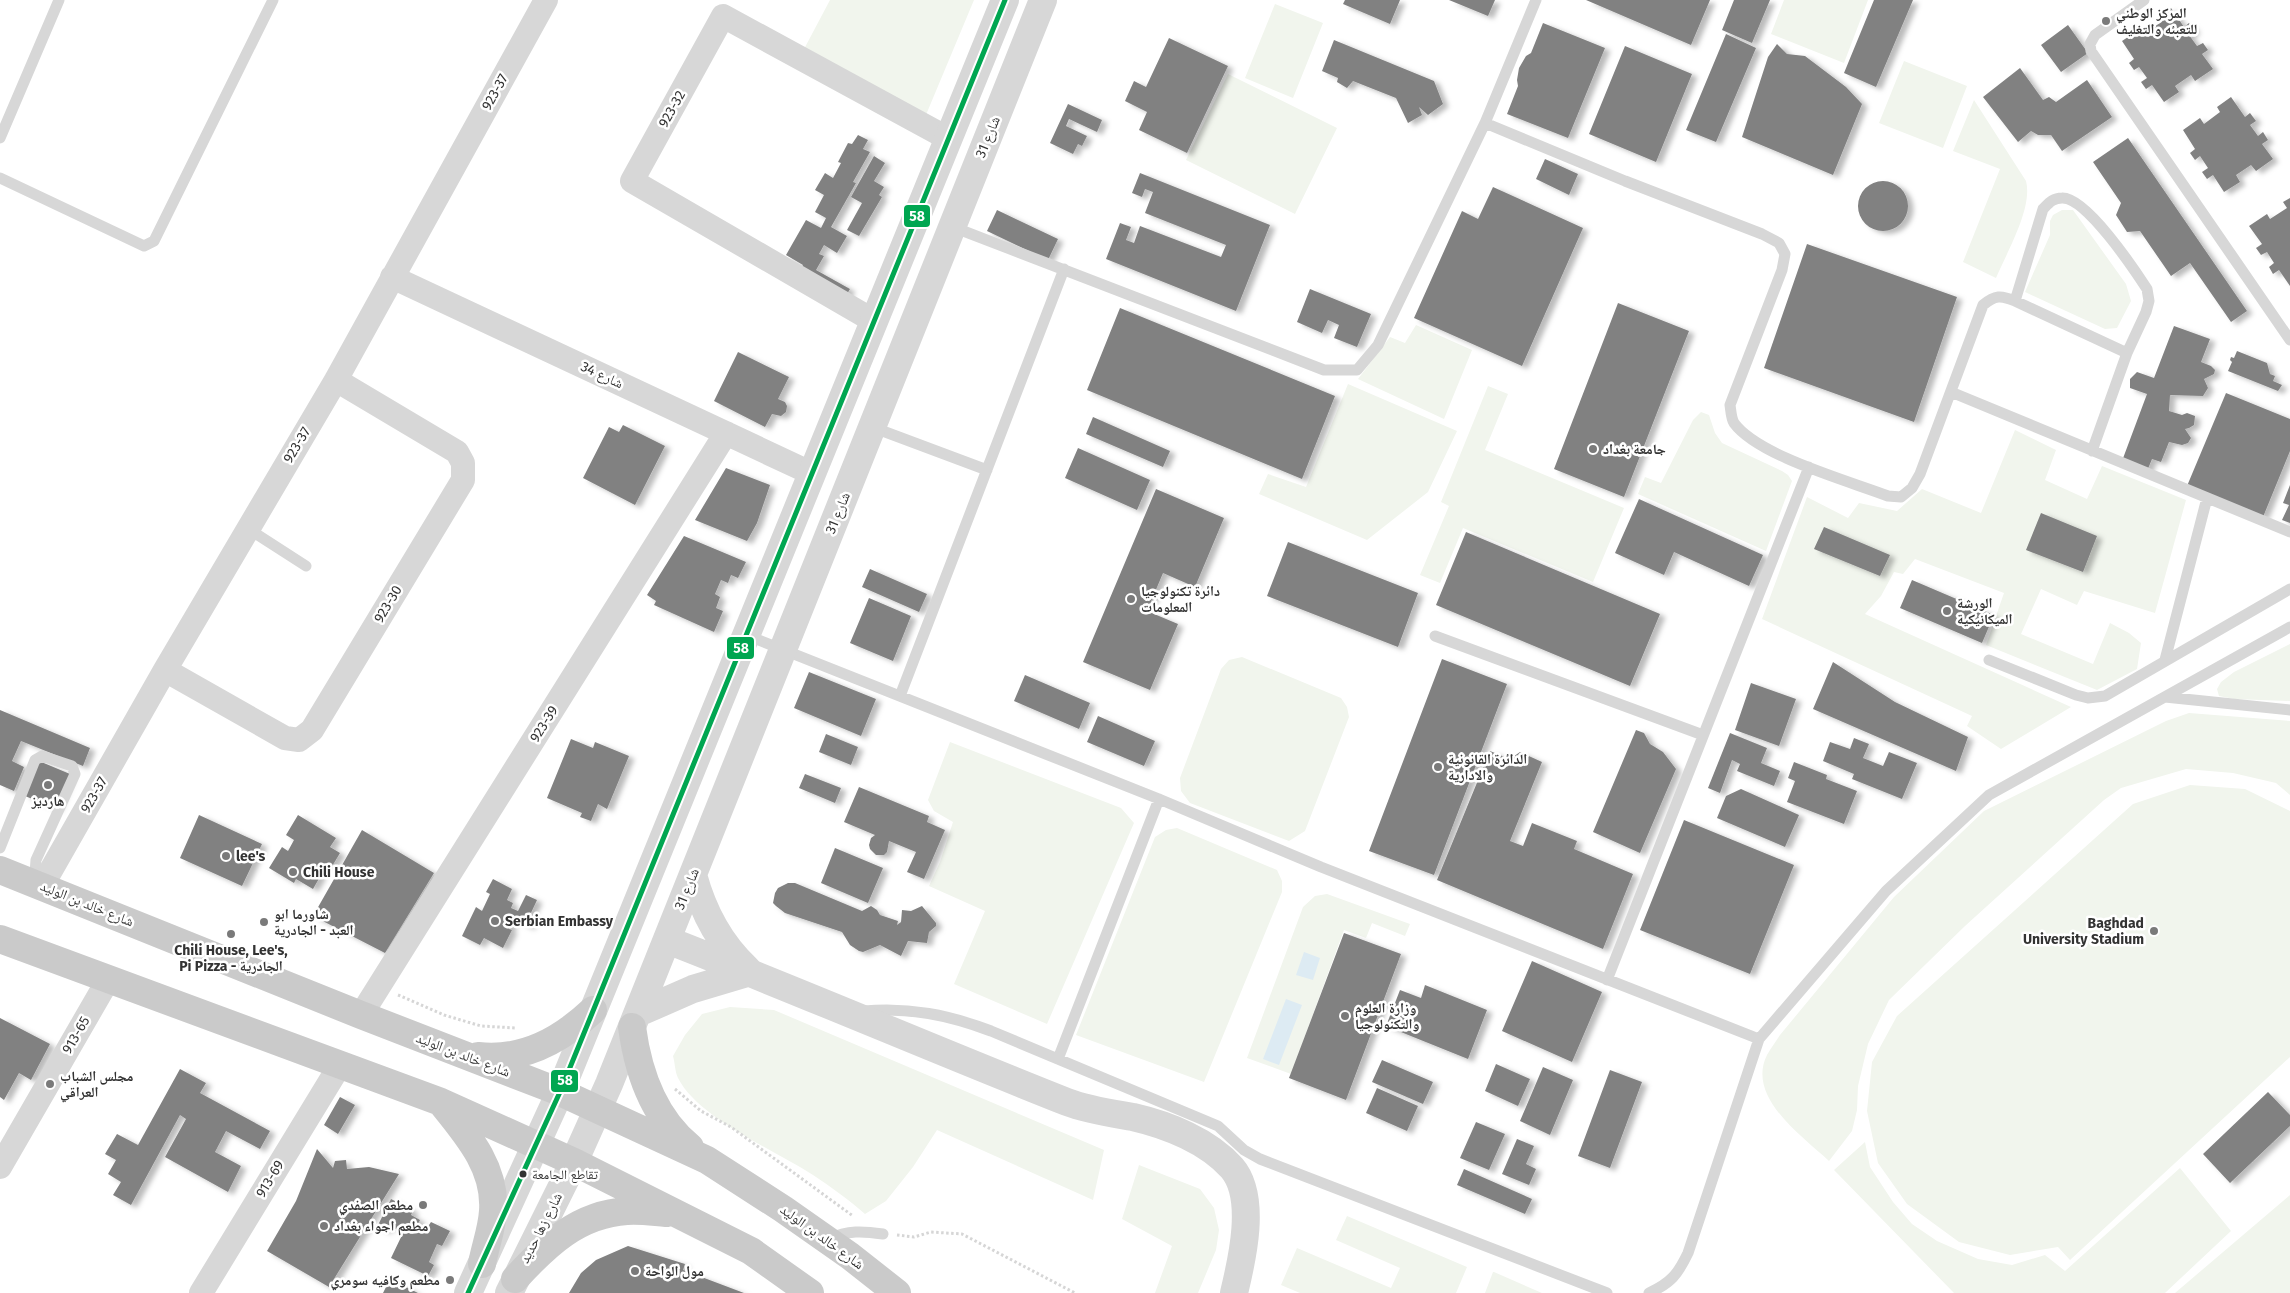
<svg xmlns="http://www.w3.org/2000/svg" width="2290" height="1293" font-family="'Fira Sans','Noto Naskh Arabic',sans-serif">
<defs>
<filter id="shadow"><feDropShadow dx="5.5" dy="3" stdDeviation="2.5" flood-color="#0004"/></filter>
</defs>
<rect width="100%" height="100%" fill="#fff"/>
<!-- green -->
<path fill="#f1f5ed" d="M830,0H974L923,122L803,51Z
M1784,0H1868L1844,63L1771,34Z
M1275,4L1323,23L1293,98L1245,78Z
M1904,61L1967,86L1943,148L1879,123Z
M1228,74L1337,128L1295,214L1186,160Z
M1974,100L2026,181C2033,208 2007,252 1996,278L1963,262L2000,169L1953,151Z
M2062,210H2073L2126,284L2131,301L2117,328L2105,329L2025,292L2050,235V221L2053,215Z
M1416,325L1472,350L1444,419L1358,379L1390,337L1405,343Z
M1348,384L1457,431L1428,492L1367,540L1259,494L1268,474L1306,487Z
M1488,386L1508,394L1485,450L1624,508L1593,582L1463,528L1440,583L1420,575L1449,506L1441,502Z
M1701,412L1709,415L1715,433L1722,443L1782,471L1788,475L1792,481L1766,551L1638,494L1645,477L1661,483L1693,420Z
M2015,430L2056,450L2045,480L2087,499L2102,466L2186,500L2155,613L2084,591L2077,605L2041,589L2021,634L2093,664L2110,623L2129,633L2141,643L2137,669L2097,690L1986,645L2004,593L1915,559L1903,574L1894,572L1881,596L1865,614L2071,707L2001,749L1967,726L1972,716L1762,619L1807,497L1848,518L1859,503L1897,511L1922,489L1981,513Z
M2290,644V701L2234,699L2219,696L2217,689L2221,682L2234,672Z
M1242,657L1341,698L1347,707L1349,717L1305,831L1289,841L1190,803L1181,791L1180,778L1221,669L1229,660Z
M2189,713L2290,721V795L2276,783L2233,773L2186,769L2121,788L2104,800L1965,926L1889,1000L1868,1044L1858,1086L1857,1110L1852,1131L1829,1161C1802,1136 1746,1097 1767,1055C1771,1048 1776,1041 1780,1035L1894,897L1984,811L2166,721Z
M950,742L1121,808L1134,823L1047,1024L954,984L985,911L929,886L940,862L953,822L934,811L928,800Z
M2190,785L2245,789L2290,811V1057L2070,1260L2058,1247L2010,1255L1959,1242L1907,1204L1878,1163L1867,1111L1872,1062L1897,1016L2133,804Z
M1177,828L1277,870L1282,881V892L1204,1082L1076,1035L1155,837L1166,830Z
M1327,894L1410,924L1405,936L1372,923L1366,938L1344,930L1291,1074L1247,1058L1303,907L1315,896Z
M730,1007L774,1010L1104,1150L1093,1200L937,1130L913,1167L886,1201L865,1214C848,1199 831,1187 813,1175C776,1151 698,1118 678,1078C675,1072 675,1063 673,1056L685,1035L702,1014Z
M1865,1142L1870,1167L1893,1202L1912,1224L1937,1241L1978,1259L2012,1265L2045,1255L2065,1271L2180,1168L2231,1231L2165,1293H1954L1834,1170Z
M1139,1165L1200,1189L1214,1208L1219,1230L1216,1250L1198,1293H1155L1172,1246L1122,1219Z
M2290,1195V1293H2175Z
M1347,1216L1467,1267L1456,1293H1300L1281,1285L1297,1248L1391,1288L1400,1268L1336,1240Z
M1493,1272H1494L1542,1293H1485Z"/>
<!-- water -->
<path fill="#ddebf3" d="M1304,952L1320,958L1313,980L1296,975Z
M1286,999L1302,1005L1279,1065L1263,1059Z"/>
<!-- building -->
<path fill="#818181" filter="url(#shadow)" d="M1345,0H1400L1390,24L1343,4Z
M1449,0H1495L1488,16Z
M1586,0H1710L1691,45Z
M1734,0H1770L1752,43L1722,30Z
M1874,0H1913L1876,87L1844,73Z
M2171,8L2184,27L2189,23L2195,31L2189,35L2197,46L2203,43L2208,50L2202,54L2213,69L2195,81L2191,75L2175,86L2179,92L2164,102L2152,85L2146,89L2141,82L2147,78L2139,67L2134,70L2129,63L2134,59L2122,41L2140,29L2143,34L2160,23L2156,18Z
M1543,23L1605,48L1568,138L1507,114L1518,86L1517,80L1519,68L1526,56L1531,53Z
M2068,25L2088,53L2061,72L2041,45Z
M1726,34L1756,48L1716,142L1686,130Z
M1169,38L1228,66L1187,153L1139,130L1147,112L1125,101L1134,81L1146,87Z
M1334,40L1434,81L1443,104L1428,115L1419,107L1422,115L1408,123L1396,98L1353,81L1347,88L1337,82L1338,78L1322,71Z
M1777,44L1787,54L1805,56L1846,87L1862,104L1833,175L1742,137L1768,57Z
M1625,46L1692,74L1656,162L1589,134Z
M2020,68L2043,100L2049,97L2056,102L2087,80L2112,117L2062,151L2051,135H2038L2031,131L2018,142L1983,97Z
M2231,97L2245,117L2250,113L2256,121L2250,125L2258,136L2263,132L2268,140L2262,144L2273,159L2256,171L2251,165L2236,175L2240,182L2224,192L2213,175L2207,179L2202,172L2208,168L2200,156L2195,160L2190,153L2195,149L2183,130L2200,118L2204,124L2220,112L2217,107Z
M1068,104L1102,120L1097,132L1069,119L1066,126L1087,136L1082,146L1078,144L1073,154L1050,143Z
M858,135L868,140L863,149L870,152L853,182L856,183L831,227L847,236L837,253L824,245L819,254L824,256L816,270L850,289L844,299L798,273L803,265L786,255L806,220L821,228L826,218L815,212L824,195L815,190L825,173L833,178L841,163L838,162L848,143L852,144Z
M2128,138L2247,311L2231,322L2190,263L2171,276L2140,231L2127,232L2116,215L2121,203L2093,162Z
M874,156L885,163L874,181L884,187L879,195L882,197L859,236L847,230L862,203L851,197Z
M1545,159L1578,174L1569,195L1536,179Z
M1140,173L1270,225L1236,311L1106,259L1120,223L1131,227L1126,240L1134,243L1140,226L1221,257L1226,245L1145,213L1153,192L1145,189L1142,197L1132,193Z
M1858 206a25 25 0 1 1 50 0a25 25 0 1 1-50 0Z
M1493,187L1583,228L1522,366L1414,318L1462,211L1478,219Z
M2290,198V286L2279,270L2273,274L2269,267L2274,263L2267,252L2261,255L2256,248L2262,244L2249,226L2267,214L2270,219L2287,208L2283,202Z
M997,210L1058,239L1048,260L987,231Z
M1807,244L1957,297L1914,422L1764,368Z
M1310,289L1371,314L1357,347L1334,338L1339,325L1328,320L1322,333L1297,322Z
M1618,303L1689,331L1624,497L1554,469Z
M1120,308L1335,396L1302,479L1087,390Z
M2174,326L2210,339L2201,362L2211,366L2215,370L2214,374L2204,379L2208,388L2203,396L2170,395L2169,411L2182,415L2187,413L2195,416L2194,425L2189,428L2185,429L2191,438L2188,443L2182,445L2169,442L2161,462L2152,459L2147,471L2122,461L2147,394L2130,388V379L2137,372L2154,378Z
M2237,351L2267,363L2270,374L2275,376L2273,381L2282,385L2278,391L2228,371L2232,362L2230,360L2231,357L2234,358Z
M738,352L789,377L778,399L785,402L787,406L786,412L781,416L772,414L765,427L714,401Z
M2226,393L2290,419V451L2263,517L2187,486Z
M1093,417L1170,451L1163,467L1086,434Z
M623,425L665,446L635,505L583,478L609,427L619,432Z
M1078,448L1150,480L1137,510L1065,478Z
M726,468L770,485L757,523L747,541L695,520Z
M2290,485V523L2282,520L2289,505L2283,503Z
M1156,489L1224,518L1195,587L1163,573L1147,611L1178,624L1150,690L1083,662Z
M1639,499L1763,555L1749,586L1674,552L1664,575L1615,553Z
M2041,513L2097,536L2083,572L2026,550Z
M1824,527L1890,555L1880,576L1814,549Z
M1466,532L1660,614L1630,686L1436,605Z
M684,536L746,562L738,578L731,575L728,583L721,580L715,594L720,597L716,608L723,611L714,632L654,605L656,601L647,595Z
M1288,542L1418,593L1398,647L1267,596Z
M870,569L927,594L919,612L862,587Z
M1912,580L1994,615L1982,643L1900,608Z
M869,598L911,616L893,661L850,643Z
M1442,659L1507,684L1434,875L1369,851Z
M1833,662L1895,702L1968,737L1956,771L1813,709Z
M809,672L876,699L861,736L794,708Z
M1025,675L1090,703L1079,729L1014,701Z
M1751,683L1796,699L1779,746L1735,730Z
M0,710L90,748L83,766L21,741L12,761L24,767L14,791L0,785Z
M1098,716L1155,741L1144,766L1087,742Z
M1636,730L1644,733L1650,744L1663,752L1676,769L1640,853L1593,832Z
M1730,733L1767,748L1761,763L1780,771L1774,786L1737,771L1740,764L1732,760L1720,793L1708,788Z
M826,734L858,747L851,765L819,752Z
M1854,738L1869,744L1863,758L1883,766L1889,752L1917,763L1902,799L1852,779L1854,774L1823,761L1830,742L1850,749Z
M571,739L593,748L595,742L629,756L607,809L598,804L591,821L580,817L582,813L547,798Z
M1490,751L1510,759L1520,752L1542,762L1510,841L1523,846L1532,823L1577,841L1574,849L1633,874L1603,949L1437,880Z
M39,761L70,774L56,809L25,796Z
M1794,762L1827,775L1826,779L1857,791L1844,824L1787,802L1795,781L1788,778Z
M805,774L841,788L835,803L799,788Z
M859,787L929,816L927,822L945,830L924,879L907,872L916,852L889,841L887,852L884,855H876L870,849L869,845L871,838L875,835L844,822Z
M1741,789L1799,815L1785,847L1717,818L1726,796Z
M199,815L262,844L242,886L180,858Z
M298,815L336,838L330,847L340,853L331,868L324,864L318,874L321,875L313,889L296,879L294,883L269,868L282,847L288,851L294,840L286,835Z
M1684,820L1794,865L1750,974L1640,930Z
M362,830L434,873L385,953L313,916Z
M835,848L883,868L868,903L821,883Z
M493,879L512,889L507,900L513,903L511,908L518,911L526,895L537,900L530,915L534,917L529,927L514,919L509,929L512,930L503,948L484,938L480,945L462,936L476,907L482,911L490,894L486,892Z
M788,883H795L862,911L871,906L877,910L880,915L898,921L897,925L901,922L902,910L911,911L922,906L936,923V926L929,932L927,943L908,941L901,956L880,945L863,952L859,951L850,945L842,932L785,913L776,906L773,903L775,893L778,888Z
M1344,933L1401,954L1346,1100L1289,1078Z
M1532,961L1602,992L1572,1062L1502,1031Z
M1425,985L1487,1010L1468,1059L1386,1026L1400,990L1421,998Z
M0,1018L50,1044L31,1080L19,1073L4,1100L0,1097Z
M1382,1060L1433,1082L1423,1104L1372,1082Z
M1496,1064L1530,1079L1518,1106L1485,1091Z
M1543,1067L1573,1080L1550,1135L1520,1121Z
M180,1069L206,1083L200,1093L270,1131L260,1149L226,1131L215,1152L241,1166L228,1192L165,1157L186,1119L180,1115L131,1205L113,1195L121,1182L108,1174L116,1160L105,1154L117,1134L138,1145Z
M1610,1070L1642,1082L1610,1168L1578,1156Z
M1377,1088L1418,1106L1407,1131L1366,1113Z
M2268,1092L2290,1115V1126L2230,1183L2203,1154Z
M340,1097L355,1105L338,1134L324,1125Z
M1476,1122L1505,1134L1489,1170L1460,1158Z
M1517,1139L1534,1146L1526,1164L1536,1169L1529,1185L1502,1174Z
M317,1149L333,1168L335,1161L346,1160L347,1169L369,1167L399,1174L329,1287L267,1251L296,1201Z
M1464,1169L1532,1199L1525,1214L1457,1185Z
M391,1199L413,1210L411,1215L420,1220L418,1224L427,1228L431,1222L450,1231L442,1246L437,1244L429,1262L434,1265L428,1276L391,1258L403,1233L388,1225L386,1231L377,1227Z
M628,1246L685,1264L683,1270L744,1293H569L581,1273L596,1260Z
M390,1279L418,1293H383Z"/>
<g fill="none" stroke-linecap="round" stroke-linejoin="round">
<!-- path -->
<path stroke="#d6d6d6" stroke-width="3" stroke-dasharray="2.5 2.5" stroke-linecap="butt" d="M398,995L444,1015L481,1026L516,1028
M675,1089L701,1111L731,1127L853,1216
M897,1235L914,1237L931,1232L962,1234L1075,1293"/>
<!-- service -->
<path stroke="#d7d7d7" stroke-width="11" d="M1536,0L1485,123L1625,181L1762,234L1779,243L1785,254L1782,270L1730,405C1731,411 1731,418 1734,423C1758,456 1849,481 1888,496L1901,497L1912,488L1920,474L1983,305C1995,295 2001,295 2015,301L2127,353
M2144,0L2095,35L2090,44L2091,51L2290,340
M0,138L59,0
M0,178L144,246L154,241L273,0
M953,227L1324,370H1357L1378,345L1485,123
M2015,301L2043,209C2049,203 2053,198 2062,198C2086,197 2134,269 2147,289L2149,301L2146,312L2127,353L2092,451
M1951,392L2290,532
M872,427L987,470
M247,528L306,566
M746,635L1159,799L1321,867L1759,1039
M1435,636L1703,735
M1989,660L2076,695L2088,698L2105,696L2290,589
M2165,660L2207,498
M900,696L1064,269
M2165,697L2290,710
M0,848L35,760L42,756L72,766L75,774L36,860L35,874L36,883
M1607,980L1809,467
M864,1011C909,1007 949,1015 991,1031L1218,1126L1244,1150L1260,1159L1607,1293
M1058,1059L1159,799
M829,1239C848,1230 863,1231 883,1234
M1649,1293C1671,1283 1678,1274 1688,1253L1759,1039L1886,891L1989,795L2290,627"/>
<!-- minor -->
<path stroke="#d7d7d7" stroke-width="24" d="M392,277L813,474
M874,321L632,181L723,16L949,139
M165,670L285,738L299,740L312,730L463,480V463L457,452L336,380
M42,886L165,670L336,380L546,0
M361,1015L726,433
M0,1167L108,980
M201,1293L340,1065"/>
<!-- tertiary -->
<path stroke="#d7d7d7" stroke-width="28" d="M693,875C703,912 719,943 747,969
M667,940C801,992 933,1049 1067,1102C1088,1110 1110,1113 1133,1117C1168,1125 1208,1141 1232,1168C1257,1197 1242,1260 1234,1293
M638,1013L693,989L750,972
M468,1293L560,1092L1005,0
M509,1293L574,1162L609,1084L1043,0"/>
<!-- primary -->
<path stroke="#cacaca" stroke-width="28" d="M0,870L361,1015L560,1092L707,1160L783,1209L850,1256L897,1293
M0,939L441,1102L574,1162L751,1251L810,1293
M632,1027C638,1072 653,1117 690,1147
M478,1056C524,1061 561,1040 593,1010
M443,1105C469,1137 496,1169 493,1211C492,1229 485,1247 482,1264
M515,1279C546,1245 578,1214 627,1211C640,1210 653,1212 666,1213"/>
<!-- bus-1 casing -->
<g stroke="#fff" stroke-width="9">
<path id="bus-1" d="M468,1293L560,1092L1005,0"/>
</g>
<!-- bus-1 -->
<use href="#bus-1" stroke="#00a651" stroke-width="5"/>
</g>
<!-- markers -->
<g fill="#7a7a7a" stroke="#fff" stroke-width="2">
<circle cx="2106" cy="21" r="5"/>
<circle cx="1593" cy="449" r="5"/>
<circle cx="1131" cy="599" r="5"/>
<circle cx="1947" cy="611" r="5"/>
<circle cx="1438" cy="767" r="5"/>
<circle cx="48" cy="785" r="5"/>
<circle cx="226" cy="856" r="5"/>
<circle cx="293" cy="872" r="5"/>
<circle cx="495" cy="921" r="5"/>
<circle cx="264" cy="922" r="5"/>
<circle cx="2154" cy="931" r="5"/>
<circle cx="231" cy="934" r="5"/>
<circle cx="1345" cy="1016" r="5"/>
<circle cx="50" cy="1084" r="5"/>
<circle cx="423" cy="1205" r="5"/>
<circle cx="324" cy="1226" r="5"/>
<circle cx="635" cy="1271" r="5"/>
<circle cx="450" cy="1280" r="5"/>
</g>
<circle fill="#333" stroke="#fff" stroke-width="2" cx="523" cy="1174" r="4.5"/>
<g text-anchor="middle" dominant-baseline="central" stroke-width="5" stroke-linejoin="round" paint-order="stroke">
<!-- bus labels -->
<g font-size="13" fill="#333" stroke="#fff" text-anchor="start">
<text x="532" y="1174">تقاطع الجامعة</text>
</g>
<!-- poi labels -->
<g font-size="14" font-weight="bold" fill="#333" stroke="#fff" text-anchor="start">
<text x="2116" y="13">المركز الوطني<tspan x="2116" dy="16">للتعبئه والتغليف</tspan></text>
<text x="1603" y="449">جامعة بغداد</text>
<text x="1141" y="591">دائرة تكنولوجيا<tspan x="1141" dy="16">المعلومات</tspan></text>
<text x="1957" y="603">الورشة<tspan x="1957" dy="16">الميكانيكية</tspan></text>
<text x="1448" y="759">الدائرة القانونية<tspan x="1448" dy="16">والادارية</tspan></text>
<text x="48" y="801" text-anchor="middle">هارديز</text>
<text x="236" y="856">lee's</text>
<text x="303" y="872">Chili House</text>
<text x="274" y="914">شاورما ابو<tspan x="274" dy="16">العبد - الجادرية</tspan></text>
<text x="505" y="921">Serbian Embassy</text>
<text x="2144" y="923" text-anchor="end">Baghdad<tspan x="2144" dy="16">University Stadium</tspan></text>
<text x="231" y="950" text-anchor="middle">Chili House, Lee's,<tspan x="231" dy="16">Pi Pizza - الجادرية</tspan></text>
<text x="1355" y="1008">وزارة العلوم<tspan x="1355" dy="16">والتكنولوجيا</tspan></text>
<text x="60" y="1076">مجلس الشباب<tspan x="60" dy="16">العراقي</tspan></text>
<text x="413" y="1205" text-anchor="end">مطعم الصفدي</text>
<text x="334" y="1226">مطعم اجواء بغداد</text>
<text x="645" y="1271">مول الواحة</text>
<text x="440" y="1280" text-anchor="end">مطعم وكافيه سومري</text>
</g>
<!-- street labels -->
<g font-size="14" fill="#333" stroke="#fff">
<text transform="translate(495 92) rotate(-61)">923-37</text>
<text transform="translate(672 109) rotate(-61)">923-32</text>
<text transform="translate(988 137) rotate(-68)">شارع 31</text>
<text transform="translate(602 375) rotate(25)">شارع 34</text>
<text transform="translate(297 445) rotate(-59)">923-37</text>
<text transform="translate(838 513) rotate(-68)">شارع 31</text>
<text transform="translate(388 604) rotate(-59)">923-30</text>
<text transform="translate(544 724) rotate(-58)">923-39</text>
<text transform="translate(94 795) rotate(-60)">923-37</text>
<text transform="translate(687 889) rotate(-68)">شارع 31</text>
<text transform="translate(87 904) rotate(22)">شارع خالد بن الوليد</text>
<text transform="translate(76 1035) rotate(-60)">913-65</text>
<text transform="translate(463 1055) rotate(21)">شارع خالد بن الوليد</text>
<text transform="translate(270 1179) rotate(-59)">913-69</text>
<text transform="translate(541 1228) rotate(-63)">شارع زها حديد</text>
<text transform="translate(822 1237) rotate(36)">شارع خالد بن الوليد</text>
</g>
</g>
<g stroke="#fff" stroke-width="2">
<rect x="903" y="204" width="28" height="24" rx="5" fill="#00a651"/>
<rect x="726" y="636" width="29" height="24" rx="5" fill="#00a651"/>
<rect x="550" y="1069" width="29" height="24" rx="5" fill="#00a651"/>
</g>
<g font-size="14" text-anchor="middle" font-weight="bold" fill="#fff">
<text x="917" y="221">58</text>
<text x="741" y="653">58</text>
<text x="565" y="1085">58</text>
</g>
</svg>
